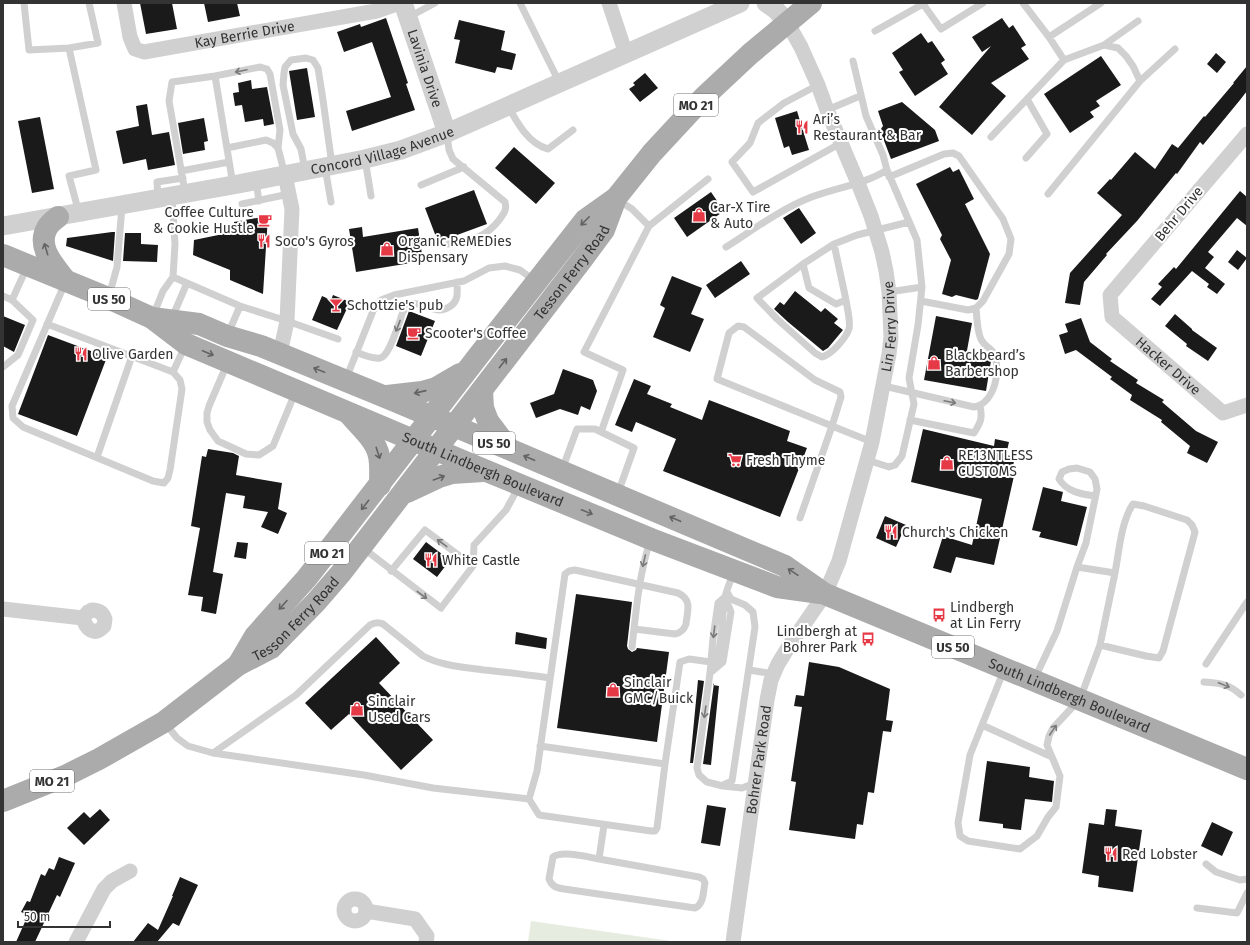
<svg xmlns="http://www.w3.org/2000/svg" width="1250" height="945" font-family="'Fira Sans',sans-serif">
<rect width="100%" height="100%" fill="#fff"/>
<!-- green -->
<path fill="#e6ecdf" d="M531,921L678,942H528Z"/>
<!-- building -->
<path fill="#1a1a1a" d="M140,3H172L177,29L146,34Z
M204,3H237L240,16L208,22Z
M386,18L408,83L406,84L415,110L352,131L346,111L391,97L372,42L344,52L337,32L360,24L361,27Z
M1002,18L1009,28L1013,25L1026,45L1021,48L1029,59L991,83L1006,96L972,135L939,107L991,46L982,52L972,37Z
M459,20L505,31L501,50L516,54L512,70L497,67L495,73L455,63L460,40L454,39Z
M921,33L928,43L932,41L945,60L941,63L948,74L915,96L899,72L903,70L892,53Z
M1216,53L1226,62L1217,73L1207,64Z
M1101,56L1121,85L1096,101L1100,106L1090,112L1094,117L1070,133L1044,94Z
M1247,66V91L1240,100L1203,145L1200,142L1177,174L1176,173L1137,221L1106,254L1107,255L1084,282L1080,305L1065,303L1070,273L1122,215L1097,193L1110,179L1111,180L1135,152L1155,169L1172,144L1178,148L1204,116L1205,117L1234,83H1233Z
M307,68L315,117L297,120L289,71Z
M645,73L658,88L640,102L629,89L635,85L633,83Z
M251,80L252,89L267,87L274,124L264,126L263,119L245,122L242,105L235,106L233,93L239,92L238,83Z
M902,102L935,130L939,141L891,159L880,130L883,126L878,111Z
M147,104L152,135L169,132L175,165L148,170L146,159L123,164L116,131L139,126L136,106Z
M797,111L809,150L792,155L789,146L784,148L775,118Z
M40,117L54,189L32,193L18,121Z
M204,118L208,141L204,142L205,150L183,154L178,123Z
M514,147L555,183L536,204L495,168Z
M950,167L953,172L959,169L974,199L965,204L990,254L978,299L976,300L956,295L952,297L942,294L951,260L940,239L942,235L916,184Z
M474,190L487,224L438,242L425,208Z
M1240,191L1247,197V226L1237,218L1208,252L1214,257L1205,268L1225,284L1217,294L1207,287L1209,284L1192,271L1160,306L1151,299L1162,287L1158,284L1174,267L1176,269Z
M711,192L724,211L687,237L674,218Z
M799,208L816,233L801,244L783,218Z
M268,216L263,294L230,280V270L193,255L194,240L233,232L234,222Z
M362,227L363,237L418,228L423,261L356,272L349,229Z
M112,232H115L113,261L66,246L67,238Z
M125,233H141V244L158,245L157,262L123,261Z
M1237,250L1247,258L1238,270L1228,262Z
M741,261L750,274L715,298L706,285Z
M672,276L702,288L691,314L704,319L690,352L653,337L665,308L660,305Z
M795,291L821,312L825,308L838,319L834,323L843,330L828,348L823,351L788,322L774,309L780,302L784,305Z
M333,295L350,302L337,330L312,320L322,296L331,300Z
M409,311L435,321L421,356L396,346Z
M1175,314L1192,329V330L1217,348L1208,361L1186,346L1187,344L1165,326Z
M3,316L25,325L14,352L3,346Z
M936,316L972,323L966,356L991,361L986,391L924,380Z
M1081,318L1090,342L1112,359L1110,361L1138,380L1136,383L1164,400L1162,402L1196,431L1218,442L1207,463L1187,453L1190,446L1161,422L1162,420L1130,400L1132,395L1110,379L1112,377L1076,350L1065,354L1059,335L1068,332L1065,324Z
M48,335L107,357L77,436L18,414Z
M563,369L593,380L597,391L590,410L581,406L578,415L560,409L536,418L530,403L554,394Z
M634,379L651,386L647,394L672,404L670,407L702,420L709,400L790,431L787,441L807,448L780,517L663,471L676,439L636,422L632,432L615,425Z
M923,429L994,446L995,439L1009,442L1006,455L1015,457L1013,466L1016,467L994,565L956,557L951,573L933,568L943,536L972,545L982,499L911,482Z
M208,449L233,453L239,456L236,475L282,483L278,509L287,513L278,534L261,527L268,512L243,508L245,496L226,493L213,572L223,574L216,614L201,611L203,597L188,595L200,528L191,526L202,456L206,457Z
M1043,487L1063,492L1061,501L1087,507L1077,546L1039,537L1041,532L1032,530Z
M885,516L906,525L896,547L876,538Z
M237,542L248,543L246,559L234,557Z
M426,542L450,560L437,577L413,559Z
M576,594L632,602L627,646L628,649L632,652L636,650L637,648L669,652L657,742L557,728Z
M516,632L547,638L546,649L515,644Z
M376,637L400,663L379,683L433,740L401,770L349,714L331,730L305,703Z
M809,662L839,667L890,689L886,720L893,721L891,732L883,731L874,793L868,792L863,825L857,824L855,839L789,830L796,782L791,781L802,707L794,706L796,695L804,696Z
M698,680L704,681L693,763H690Z
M714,683L713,685L719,686L711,765L703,764Z
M987,761L1030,767L1029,777L1054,781L1052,802L1025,799L1021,830L1003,828V824L979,821Z
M707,805L726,808L720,846L701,843Z
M100,809L110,820L84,845L67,828L84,812L90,818Z
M1106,809L1117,810L1115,826L1142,830L1133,892L1098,887L1099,876L1082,873L1089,823L1104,825Z
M1212,822L1233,832L1222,856L1201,846Z
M59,857L75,863L60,897L57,895L35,942H16L28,915L21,912L27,901L30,902L41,874L45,876L49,868L54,870Z
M180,877L198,885L179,926L173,923L157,942H133L148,923L158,930L173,896H172Z"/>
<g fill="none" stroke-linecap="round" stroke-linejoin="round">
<!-- service -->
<path stroke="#d0d0d0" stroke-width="7" d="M24,3L29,50L69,48L98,43L89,3
M520,3L559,82
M925,3L923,4L941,29L983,3
M1023,3L1049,37L1064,60
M409,17L435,3
M875,31L923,4
M1049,37L1101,3
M1104,45L1138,21
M69,48L96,170L69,176L79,213
M215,76L233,185
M1140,81L1175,49
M818,85L784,103L758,123L750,143L732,162L753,192L841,143
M508,106C517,123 529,144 548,149L573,130
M827,110L860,96
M447,135L449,150L453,159L505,202C507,210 504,213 500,219C487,237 469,242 448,244
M991,137L1064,60L1104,45L1118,48L1126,56L1133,66L1140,81L1048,194
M227,148L266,140L273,143L278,148
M1026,158L1047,134L1027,99
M365,159L371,196
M325,167L331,202
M305,170L301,149L293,134L283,85L284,73L285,67L291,60L306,58L313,60L318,68L323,100L332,165
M181,171L229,162
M889,177L944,154L953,153L959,156L1003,219L1011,239L1009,254L983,301L976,308L968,310L921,301
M256,181L259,201
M421,185L464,167
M185,192L169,101L172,82L215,76L260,67L267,69L270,74L280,130L278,148L285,175
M172,197L175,244L173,277L240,306L287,321L338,339
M158,198L157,182L183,178
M242,204L289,194
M649,226L708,179
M834,244L846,300L836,304L809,288L803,264L834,244L857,235L909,222
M726,247C753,230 779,210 809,198C834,188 863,185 887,170L883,155L866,116L853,61
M803,264L757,298L777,319L815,353L822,357C831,355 846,338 849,329C851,322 847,308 846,300
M889,292L922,287
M3,296L12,300L33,320L18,355L3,367
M109,296L117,267L122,206
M12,300L27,267
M153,316L163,291L173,277
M172,318L187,283
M47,324L173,372L180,380L182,389L170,470L168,478L164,483L153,481L23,427L13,418L12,406L65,283
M228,334L240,306
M356,352C363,355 373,359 380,358C389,356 396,330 400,321C401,316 403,311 406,307C419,295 434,320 452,305C459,299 457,291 457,282
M227,364L209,406L207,413V422L210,430L218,441L246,454L259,455L273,446L295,393
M173,372L185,346
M346,379L373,311L381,300L394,295L464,281L489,268L505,266L520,270L535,281
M884,386L974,407C995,403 1002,369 993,352C990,348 985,346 982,341C977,334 977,317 976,308
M910,420L974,433C980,423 983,419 980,406
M601,432L623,370L584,352L649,226L632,209L618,200
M97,457L132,356
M867,460L889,467L895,465L902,456L914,404L909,378L918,325L922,287L917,240L887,170
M562,470L577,429H595L634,448L618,493
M800,518L832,426L841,397L840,392L815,380L744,327L738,326L729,333L717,379L832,426L872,442
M363,548L441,608L473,566L474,545L506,510L519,486
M391,571L425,530L473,566
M1100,645L1115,573
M632,647C636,611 639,575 650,541
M1206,664L1247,602
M713,668C723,646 721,622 725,598C726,590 731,580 734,572
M749,670L774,674
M1004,670L970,755L958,823L960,836L968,841L1020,849L1037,836L1048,817L1056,807L1060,776L1047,745L1049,736L1053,728L1080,699L1100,645L1146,656L1159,658L1163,651L1195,532L1192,525L1187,520L1144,506L1133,504C1121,522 1119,552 1115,573L1077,567
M710,673L723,662L731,612L725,597L718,603L713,638L710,673L697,768L699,775L707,782L723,786L742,788L755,783
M1035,678L1057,631L1077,567L1086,543L1097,489L1095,479L1090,472L1077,468L1069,469L1062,472L1059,479C1067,492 1081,494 1095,496
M1204,682C1220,683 1229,684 1241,695
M165,723L177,738L188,746L213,753L364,775L433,788L529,799L537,771L565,574L569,571L575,570L678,593C693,600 687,612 686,624C684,630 681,633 675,634L634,629
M982,725L1052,757
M213,753L296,695L370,625C375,622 379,622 383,624L423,656C442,666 463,667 484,670C506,672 528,675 550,678
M665,764L680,662L689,659L711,662
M723,785L732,781L755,627L753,612L745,605L731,599L727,592
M529,799L539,815L651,831H655L657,828L665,764L540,746
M599,859L699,877L703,879L705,883C703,892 704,904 695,908L564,889C557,888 552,887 549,879L553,857C562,850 588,857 599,859L604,825
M1206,864L1216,872L1240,880L1247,879
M1197,908L1237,913L1247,893"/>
<!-- minor -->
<g stroke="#d0d0d0" stroke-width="15">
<path id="s1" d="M124,3L130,37L135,49L144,52L365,13L377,11L400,3"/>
<path d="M609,3L626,54"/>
<path id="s2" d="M1247,134L1110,295L1112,317L1223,413L1247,405"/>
<path d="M280,354L287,321L292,209L285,175"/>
<path d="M3,609L83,618"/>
<path d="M92,610C99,610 103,613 105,619L104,626C94,637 86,629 83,618L88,612Z"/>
<circle cx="355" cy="910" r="11"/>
<path d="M366,911L415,919L427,936L426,942"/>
<path d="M76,942L104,889L112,881L130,871"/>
<path id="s3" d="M733,942L767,700L771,680L778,664L789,646L825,594L839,561L872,442L889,354L891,337L889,292L886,271L882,252L871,216L858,183L827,110L818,85L801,47L787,22"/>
</g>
<!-- tertiary -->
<g stroke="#d0d0d0" stroke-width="19">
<path id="s4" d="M403,3L447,133"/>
<path d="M766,3L776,10L787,22"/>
<path id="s5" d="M3,226L233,185L365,159L401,150L447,133L740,3"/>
</g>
<!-- primary -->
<g stroke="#ababab" stroke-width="22">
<path d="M58,217C54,220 49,224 47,228C36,248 55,266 66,281"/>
<path id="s6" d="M3,255L108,298L152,318L186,344L472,465L651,539L777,587L820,593"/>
<path id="s7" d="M152,318L199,324L227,336L261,346L395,401L785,566L825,594L1247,769"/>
<path d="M482,390L483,408L488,421L509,449"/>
<path d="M387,396L422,392L436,388L460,374"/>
<path d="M350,415C360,427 376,440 379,456C381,466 380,475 380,485"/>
<path d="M407,492L439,477L452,473L483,471"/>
<path d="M238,665L255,636L306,579L324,556L479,355L585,220L616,198L652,153L704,97L750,54L811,3"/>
<path id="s8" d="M3,801L65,776L99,759L164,722L238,665L271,648L316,602L341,573L581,261L604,230L616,198"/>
</g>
</g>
<!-- one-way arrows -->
<defs><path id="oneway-shaft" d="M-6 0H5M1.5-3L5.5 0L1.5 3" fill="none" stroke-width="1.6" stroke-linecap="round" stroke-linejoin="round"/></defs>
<g stroke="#7a7a7a">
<use href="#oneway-shaft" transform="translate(241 71) rotate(168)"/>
<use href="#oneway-shaft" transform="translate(398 326) rotate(111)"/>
<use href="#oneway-shaft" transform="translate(950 402) rotate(12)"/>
<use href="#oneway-shaft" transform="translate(442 543) rotate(-143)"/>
<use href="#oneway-shaft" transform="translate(644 561) rotate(103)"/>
<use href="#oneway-shaft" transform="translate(422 595) rotate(37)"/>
<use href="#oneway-shaft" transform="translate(714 632) rotate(97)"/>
<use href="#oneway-shaft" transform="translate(1224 685) rotate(22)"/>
<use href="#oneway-shaft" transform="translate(705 712) rotate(98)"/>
<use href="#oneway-shaft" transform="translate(1053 730) rotate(-56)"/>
</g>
<g stroke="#636363">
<use href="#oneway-shaft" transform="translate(585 221) rotate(135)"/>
<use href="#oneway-shaft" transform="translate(46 249) rotate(-107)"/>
<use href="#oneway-shaft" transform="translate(208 353) rotate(23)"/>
<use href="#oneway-shaft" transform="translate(503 363) rotate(-52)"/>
<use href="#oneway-shaft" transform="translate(319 370) rotate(-158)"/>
<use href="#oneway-shaft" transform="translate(420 392) rotate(167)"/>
<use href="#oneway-shaft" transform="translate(378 453) rotate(72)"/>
<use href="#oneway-shaft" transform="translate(529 458) rotate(-157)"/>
<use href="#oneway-shaft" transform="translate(439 478) rotate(-20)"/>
<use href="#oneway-shaft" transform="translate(365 505) rotate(128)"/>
<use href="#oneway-shaft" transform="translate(587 512) rotate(22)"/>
<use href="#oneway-shaft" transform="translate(675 519) rotate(-157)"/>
<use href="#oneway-shaft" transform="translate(793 572) rotate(-146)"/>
<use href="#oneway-shaft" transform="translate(283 605) rotate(132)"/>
</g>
<!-- icons -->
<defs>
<g id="restaurant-bare" transform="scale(1.08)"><path d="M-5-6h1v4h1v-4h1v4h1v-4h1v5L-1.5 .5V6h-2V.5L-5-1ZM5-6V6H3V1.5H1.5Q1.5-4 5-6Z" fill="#e63946" stroke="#fff" stroke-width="2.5" paint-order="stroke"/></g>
<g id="shop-bare" transform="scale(1.08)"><path d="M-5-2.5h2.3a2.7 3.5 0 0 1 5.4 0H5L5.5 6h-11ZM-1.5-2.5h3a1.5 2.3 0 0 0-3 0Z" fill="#e63946" stroke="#fff" stroke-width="2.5" paint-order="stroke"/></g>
<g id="cafe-bare" transform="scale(1.08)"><path d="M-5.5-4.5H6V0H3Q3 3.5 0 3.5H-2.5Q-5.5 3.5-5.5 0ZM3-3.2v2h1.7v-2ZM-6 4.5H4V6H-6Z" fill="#e63946" stroke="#fff" stroke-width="2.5" paint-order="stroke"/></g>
<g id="bar-bare" transform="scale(1.08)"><path d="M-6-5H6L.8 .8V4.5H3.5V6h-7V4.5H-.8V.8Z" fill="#e63946" stroke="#fff" stroke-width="2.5" paint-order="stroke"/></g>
<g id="supermarket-bare" transform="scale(1.08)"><path d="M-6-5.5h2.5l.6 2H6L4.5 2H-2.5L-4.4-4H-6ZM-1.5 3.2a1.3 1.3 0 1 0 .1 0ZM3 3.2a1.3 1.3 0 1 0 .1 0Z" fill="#e63946" stroke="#fff" stroke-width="2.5" paint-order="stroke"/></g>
<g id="bus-bare" transform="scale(1.08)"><path d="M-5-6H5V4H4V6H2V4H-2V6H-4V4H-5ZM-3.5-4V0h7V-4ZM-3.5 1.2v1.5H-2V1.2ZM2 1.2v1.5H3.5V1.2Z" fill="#e63946" stroke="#fff" stroke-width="2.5" paint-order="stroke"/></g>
</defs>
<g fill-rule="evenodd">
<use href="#restaurant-bare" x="802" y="127"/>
<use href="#shop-bare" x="699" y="215"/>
<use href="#cafe-bare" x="265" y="220"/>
<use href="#restaurant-bare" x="264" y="241"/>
<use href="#shop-bare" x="387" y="249"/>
<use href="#bar-bare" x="336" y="305"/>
<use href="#cafe-bare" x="414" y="333"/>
<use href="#restaurant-bare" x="81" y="354"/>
<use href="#shop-bare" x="934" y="363"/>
<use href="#supermarket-bare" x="735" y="460"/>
<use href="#shop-bare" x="947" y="463"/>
<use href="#restaurant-bare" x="891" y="532"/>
<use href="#restaurant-bare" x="431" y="560"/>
<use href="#bus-bare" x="939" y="615"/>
<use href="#bus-bare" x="868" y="639"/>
<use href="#shop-bare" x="613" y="690"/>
<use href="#shop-bare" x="357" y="709"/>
<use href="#restaurant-bare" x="1111" y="854"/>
</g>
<g text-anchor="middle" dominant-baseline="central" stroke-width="4" stroke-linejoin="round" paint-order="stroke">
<!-- shield labels -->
<g fill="#fff" stroke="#707070" stroke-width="1">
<rect x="674" y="94" width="44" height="22" rx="3"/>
<rect x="88" y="288" width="42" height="22" rx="3"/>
<rect x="473" y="432" width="42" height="22" rx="3"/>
<rect x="305" y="542" width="44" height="22" rx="3"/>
<rect x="932" y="636" width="42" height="22" rx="3"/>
<rect x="30" y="770" width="44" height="22" rx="3"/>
</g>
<g font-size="13" font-weight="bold" fill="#333">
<text x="696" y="105">MO 21</text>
<text x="109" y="299">US 50</text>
<text x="494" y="443">US 50</text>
<text x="327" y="553">MO 21</text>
<text x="953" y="647">US 50</text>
<text x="52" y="781">MO 21</text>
</g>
<!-- street labels -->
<g font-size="14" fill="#333" stroke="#fff">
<text stroke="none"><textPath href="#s1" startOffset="159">Kay Berrie Drive</textPath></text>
<text stroke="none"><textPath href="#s4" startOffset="69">Lavinia Drive</textPath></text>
<text stroke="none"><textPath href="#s5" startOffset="387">Concord Village Avenue</textPath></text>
<text transform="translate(1179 214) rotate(-50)">Behr Drive</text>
<text stroke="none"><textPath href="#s8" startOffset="792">Tesson Ferry Road</textPath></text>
<text stroke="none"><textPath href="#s3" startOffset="643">Lin Ferry Drive</textPath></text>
<text stroke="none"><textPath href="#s2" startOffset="308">Hacker Drive</textPath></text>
<text stroke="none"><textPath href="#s6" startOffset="527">South Lindbergh Boulevard</textPath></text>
<text stroke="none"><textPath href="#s8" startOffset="348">Tesson Ferry Road</textPath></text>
<text stroke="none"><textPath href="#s7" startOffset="995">South Lindbergh Boulevard</textPath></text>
<text stroke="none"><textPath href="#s3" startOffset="184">Bohrer Park Road</textPath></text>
</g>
<!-- poi labels -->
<g font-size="14" fill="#333" stroke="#fff" text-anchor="start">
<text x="813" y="119">Ari’s<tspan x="813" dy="16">Restaurant &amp; Bar</tspan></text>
<text x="710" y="207">Car-X Tire<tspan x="710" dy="16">&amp; Auto</tspan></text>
<text x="254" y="212" text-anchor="end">Coffee Culture<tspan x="254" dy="16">&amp; Cookie Hustle</tspan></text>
<text x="275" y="241">Soco's Gyros</text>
<text x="398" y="241">Organic ReMEDies<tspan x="398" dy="16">Dispensary</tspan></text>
<text x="347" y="305">Schottzie's pub</text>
<text x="425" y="333">Scooter's Coffee</text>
<text x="92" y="354">Olive Garden</text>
<text x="945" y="355">Blackbeard’s<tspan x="945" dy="16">Barbershop</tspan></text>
<text x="958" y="455">RE13NTLESS<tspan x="958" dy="16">CUSTOMS</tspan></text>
<text x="746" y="460">Fresh Thyme</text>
<text x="902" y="532">Church's Chicken</text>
<text x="442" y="560">White Castle</text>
<text x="950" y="607">Lindbergh<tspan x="950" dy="16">at Lin Ferry</tspan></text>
<text x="857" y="631" text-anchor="end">Lindbergh at<tspan x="857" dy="16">Bohrer Park</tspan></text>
<text x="624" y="682">Sinclair<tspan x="624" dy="16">GMC/Buick</tspan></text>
<text x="368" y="701">Sinclair<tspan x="368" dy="16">Used Cars</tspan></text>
<text x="1122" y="854">Red Lobster</text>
</g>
</g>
<!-- border -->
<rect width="1250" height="945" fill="none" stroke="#333333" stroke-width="8"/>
<!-- scale -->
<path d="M18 921v6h92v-6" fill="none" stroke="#333333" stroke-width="2"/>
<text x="24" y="921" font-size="12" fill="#333333" stroke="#ffffff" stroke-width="3" paint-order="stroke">50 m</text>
</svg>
